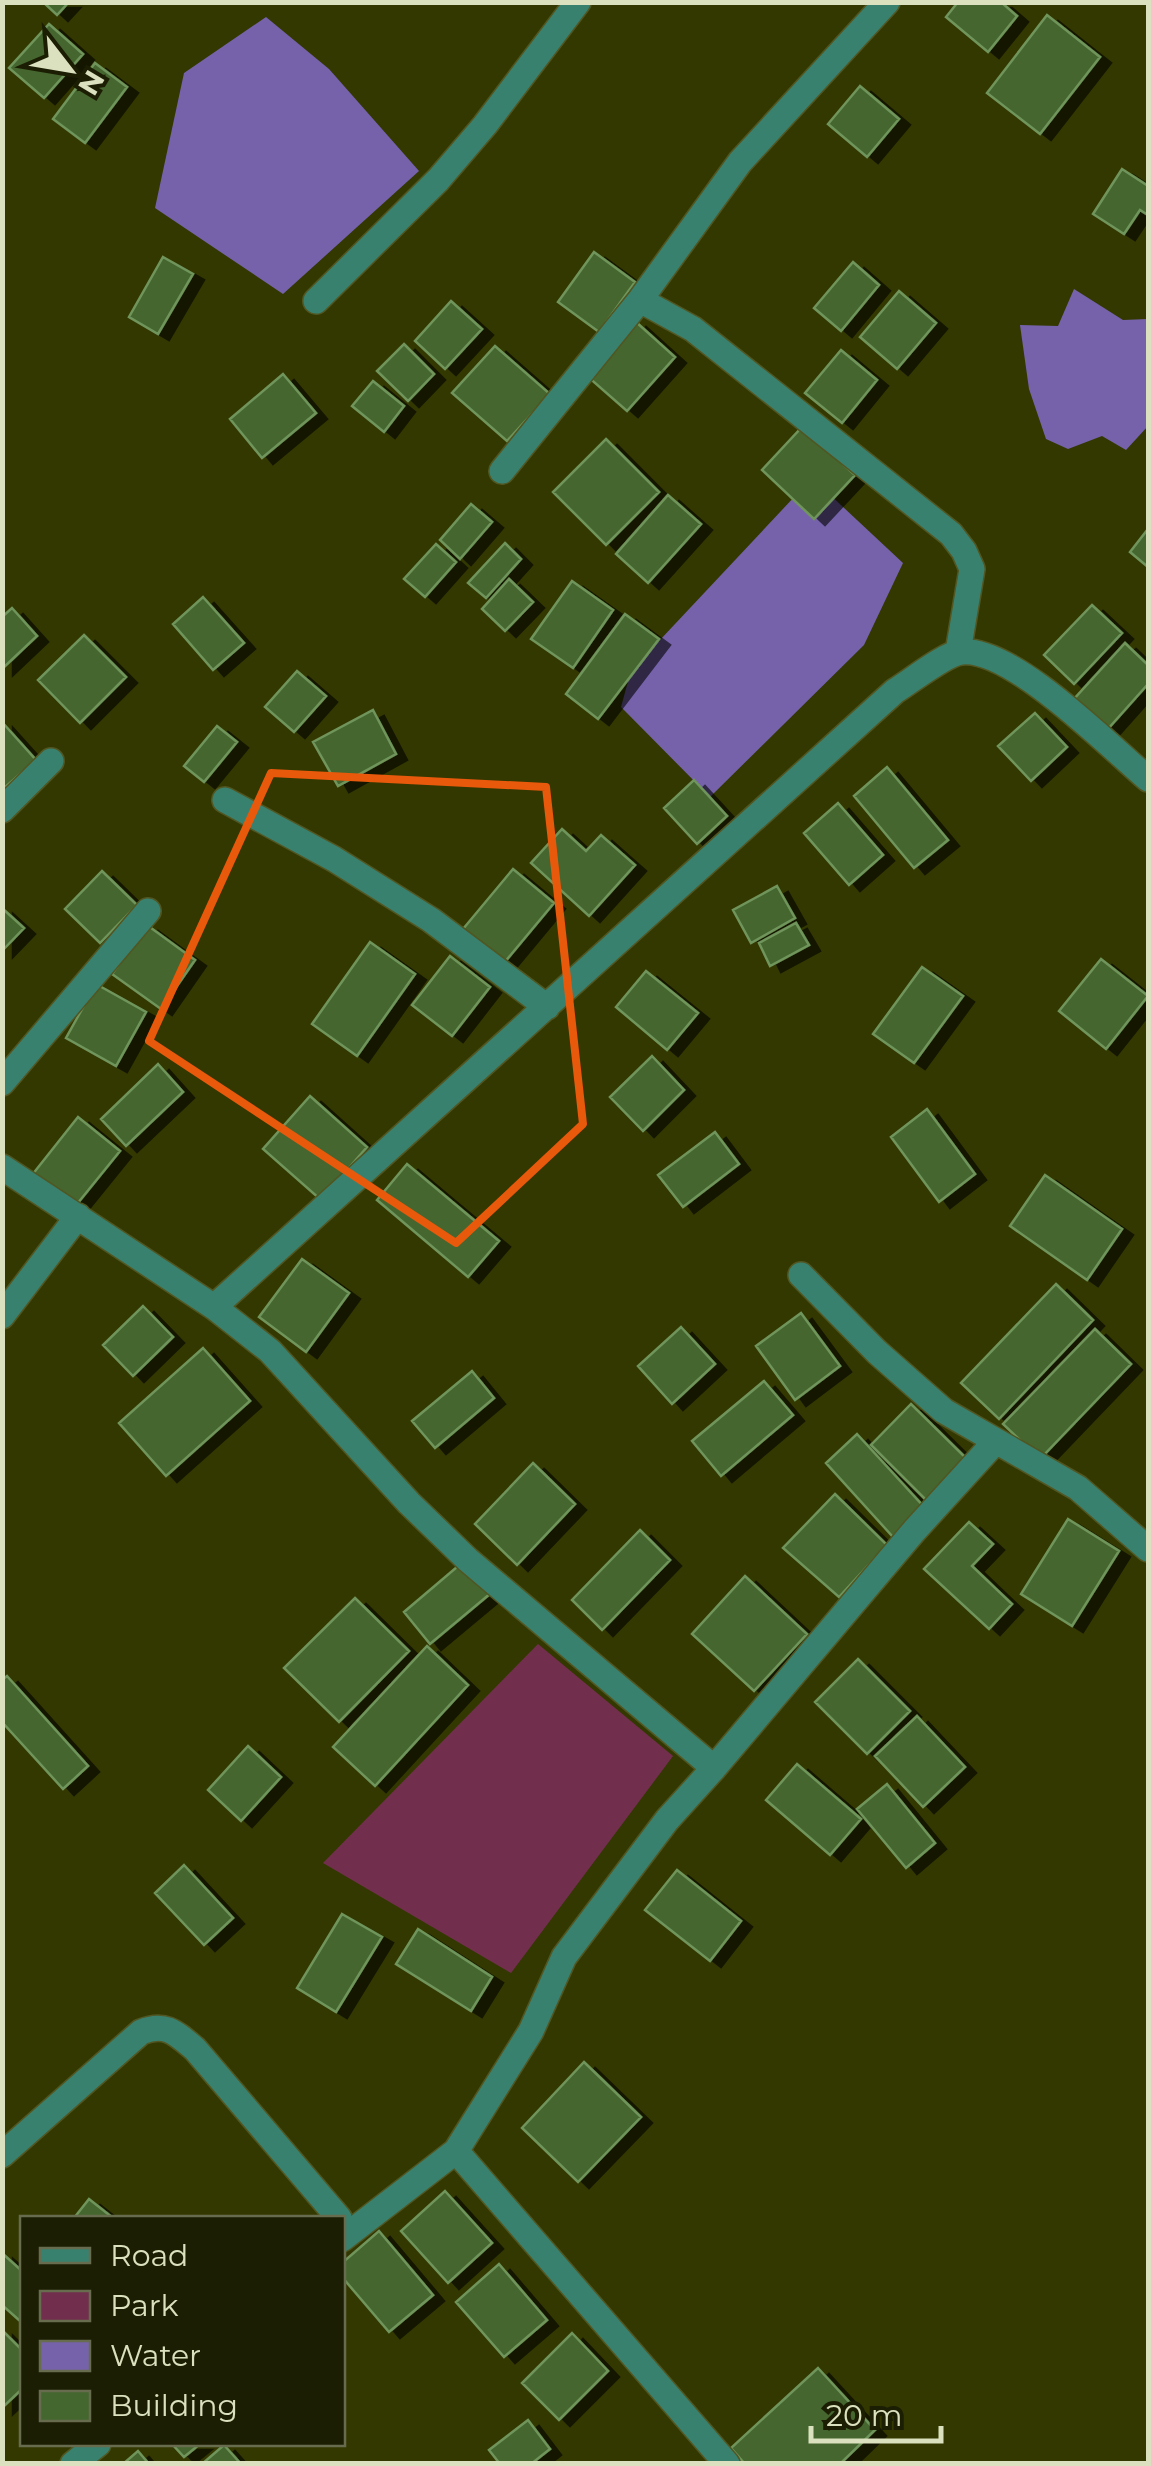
<svg xmlns="http://www.w3.org/2000/svg" width="1151" height="2466" font-family="Montserrat,sans-serif">
<defs>
<filter id="shadow"><feDropShadow dx="11" dy="6" stdDeviation="0" flood-color="#0009"/></filter>
</defs>
<rect width="100%" height="100%" fill="#333800"/>
<!-- green -->
<path fill="#722f4d" d="M538,1644L673,1756L511,1973L323,1863Z"/>
<!-- water -->
<path fill="#7562ab" d="M266,17L329,69L419,171L283,294L155,208L184,73Z
M1074,289L1123,320L1148,319V426L1126,450L1102,436L1068,449L1046,439L1029,389L1020,325L1058,326Z
M812,478L903,563L864,645L710,797L621,707L629,678L644,657Z"/>
<!-- building -->
<path fill="#44662f" stroke="#70955b" stroke-width="2.5" filter="url(#shadow)" d="M43,2H69L57,15Z
M958,2H1001L1017,16L988,52L946,17Z
M1047,15L1100,57L1040,134L987,93Z
M49,24L83,54L44,98L9,68Z
M95,63L127,87L85,143L53,119Z
M860,86L899,119L867,157L828,124Z
M1122,169L1148,186V215L1140,210L1124,234L1093,214Z
M594,252L635,282L599,332L558,302Z
M163,257L193,274L158,334L129,317Z
M853,262L879,285L841,331L814,308Z
M899,291L936,323L897,369L860,337Z
M451,301L482,329L445,369L415,341Z
M635,321L675,357L627,411L587,376Z
M404,344L434,374L408,401L377,371Z
M495,346L550,394L507,441L452,393Z
M841,350L877,380L842,423L805,393Z
M283,374L316,413L262,458L230,419Z
M373,381L404,406L384,432L352,406Z
M802,427L855,475L814,519L762,470Z
M606,439L659,492L606,545L553,492Z
M668,495L701,524L648,583L616,554Z
M471,504L492,522L460,559L440,540Z
M1148,529V567L1130,552Z
M505,543L521,559L486,598L468,583Z
M436,544L456,562L425,597L404,579Z
M509,579L533,602L505,631L482,609Z
M572,581L613,610L573,668L531,639Z
M203,597L244,643L213,670L173,624Z
M1092,605L1122,633L1074,684L1044,655Z
M12,608L37,636L2,669V617Z
M625,614L659,639L598,719L566,694Z
M84,635L126,677L80,723L38,680Z
M1125,643L1148,665V684L1107,730L1074,699Z
M297,671L326,696L294,732L265,707Z
M373,710L396,754L338,786L313,742Z
M1035,713L1067,747L1031,781L998,746Z
M2,722L36,760L2,790Z
M217,726L237,742L204,782L184,766Z
M887,767L948,840L914,868L854,796Z
M694,780L727,816L697,844L664,808Z
M838,803L883,855L849,885L804,833Z
M562,829L586,851L601,835L635,865L589,916L531,863Z
M513,869L554,903L504,963L463,929Z
M102,871L137,905L100,943L65,909Z
M777,886L795,918L751,943L733,910Z
M2,908L24,928L2,951Z
M796,923L809,945L770,966L759,943Z
M147,925L195,960L161,1009L112,974Z
M370,942L415,974L357,1056L312,1024Z
M450,956L490,987L452,1036L412,1005Z
M1101,959L1148,996L1106,1049L1059,1011Z
M922,967L963,996L914,1063L873,1034Z
M646,971L698,1013L667,1050L616,1007Z
M96,984L146,1012L116,1066L66,1038Z
M652,1056L684,1090L643,1131L610,1097Z
M158,1064L183,1092L126,1146L101,1119Z
M310,1096L367,1147L321,1200L263,1149Z
M927,1109L975,1174L939,1202L891,1137Z
M78,1117L120,1151L73,1209L32,1175Z
M715,1132L739,1164L683,1207L658,1175Z
M407,1164L499,1241L468,1277L377,1200Z
M1045,1175L1122,1229L1087,1280L1010,1226Z
M302,1259L349,1293L306,1352L259,1317Z
M1056,1284L1093,1320L999,1419L961,1383Z
M143,1306L173,1337L133,1376L103,1345Z
M801,1313L840,1366L795,1400L756,1346Z
M681,1327L715,1364L672,1404L638,1366Z
M1095,1329L1131,1364L1040,1459L1003,1424Z
M203,1348L250,1401L166,1476L119,1423Z
M472,1371L494,1398L435,1448L412,1421Z
M764,1381L793,1415L721,1476L692,1441Z
M911,1404L968,1460L927,1501L871,1445Z
M857,1434L925,1508L893,1537L826,1463Z
M533,1463L575,1504L517,1565L475,1524Z
M835,1494L887,1545L839,1597L783,1548Z
M1068,1519L1119,1551L1072,1626L1021,1594Z
M969,1522L993,1544L972,1566L1012,1604L989,1629L924,1569Z
M640,1530L670,1560L602,1630L572,1600Z
M464,1561L491,1593L430,1644L404,1612Z
M745,1576L807,1634L754,1691L692,1634Z
M355,1598L409,1651L339,1722L284,1668Z
M427,1646L468,1685L375,1786L333,1747Z
M858,1659L910,1711L867,1754L815,1702Z
M7,1676L88,1766L63,1789L2,1722V1680Z
M917,1716L965,1767L923,1807L875,1756Z
M248,1746L281,1777L241,1821L208,1790Z
M797,1764L861,1819L830,1855L766,1800Z
M887,1784L935,1843L906,1868L857,1809Z
M184,1865L233,1918L204,1945L155,1893Z
M677,1870L741,1921L710,1961L645,1910Z
M342,1914L382,1937L336,2012L297,1988Z
M418,1929L492,1977L471,2011L396,1964Z
M584,2062L641,2117L578,2182L522,2128Z
M445,2191L492,2243L448,2283L401,2231Z
M89,2199L113,2218H74Z
M379,2231L433,2295L389,2332L342,2277V2263Z
M2,2253L22,2271L20,2321L2,2305Z
M499,2264L547,2320L504,2357L456,2302Z
M2,2330L22,2350V2389L2,2408Z
M572,2333L608,2371L559,2420L522,2383Z
M818,2368L875,2430L840,2464H745L731,2448Z
M528,2420L550,2449L531,2464H500L489,2450Z
M172,2444H200L184,2457Z
M224,2445L241,2464H202Z
M138,2451L149,2464H123Z"/>
<g fill="none" stroke-linecap="round" stroke-linejoin="round">
<!-- minor casing -->
<g stroke="#515622" stroke-width="28">
<path id="minor" d="M640,300L693,329L951,534L964,551L972,569L958,652
M316,301L438,180L485,125L578,2
M502,471L640,300L740,162L887,2
M225,800L334,859L431,920L547,1007
M2,810L51,761
M2,1083L148,911
M2,1167L214,1307L270,1351L409,1503L468,1560L714,1768L667,1820L564,1957L531,2031L456,2151
M801,1275L877,1352L944,1411L1078,1488L1148,1549
M214,1307L895,691C910,682 945,654 961,652C1011,646 1109,746 1148,779
M2,1316L78,1216
M714,1768L914,1531L996,1441
M2,2155L141,2032C166,2022 176,2033 195,2049L339,2218
M342,2239L456,2151L727,2464
M73,2464L98,2444"/>
</g>
<!-- minor -->
<use href="#minor" stroke="#39816f" stroke-width="25"/>
</g>
<!-- marked area -->
<path fill="none" stroke="#e8590c" stroke-width="8" stroke-linejoin="round" d="M271,773L546,787L583,1124L456,1243L149,1041Z"/>
<!-- border -->
<rect width="1151" height="2466" fill="none" stroke="#dbe0be" stroke-width="10"/>
<!-- legend -->
<rect x="20" y="2216" width="325" height="230" fill="#1b1e03" stroke="#686c4e" stroke-width="2.5"/>
<rect x="40" y="2248" width="50" height="15" fill="#39816f" stroke="#686c4e" stroke-width="2.5"/>
<text x="110" y="2266" font-size="30" fill="#dbe0be">Road</text>
<rect x="40" y="2291" width="50" height="30" fill="#722f4d" stroke="#686c4e" stroke-width="2.5"/>
<text x="110" y="2316" font-size="30" fill="#dbe0be">Park</text>
<rect x="40" y="2341" width="50" height="30" fill="#7562ab" stroke="#686c4e" stroke-width="2.5"/>
<text x="110" y="2366" font-size="30" fill="#dbe0be">Water</text>
<rect x="40" y="2391" width="50" height="30" fill="#44662f" stroke="#686c4e" stroke-width="2.5"/>
<text x="110" y="2416" font-size="30" fill="#dbe0be">Building</text>
<!-- north arrow -->
<g transform="translate(70 70) rotate(121)" stroke="#1b1e03" stroke-width="8" paint-order="stroke">
<path d="M0-8L18 38L0 25L-18 38Z" fill="#dbe0be"/>
<text y="-15" font-size="28" font-weight="bold" text-anchor="middle" fill="#dbe0be">N</text>
</g>
<!-- scale -->
<path d="M811 2426v15h130v-15" fill="none" stroke="#dbe0be" stroke-width="5"/>
<text x="826" y="2426" font-size="30" fill="#dbe0be" stroke="#1b1e03" stroke-width="8" paint-order="stroke">20 m</text>
</svg>
